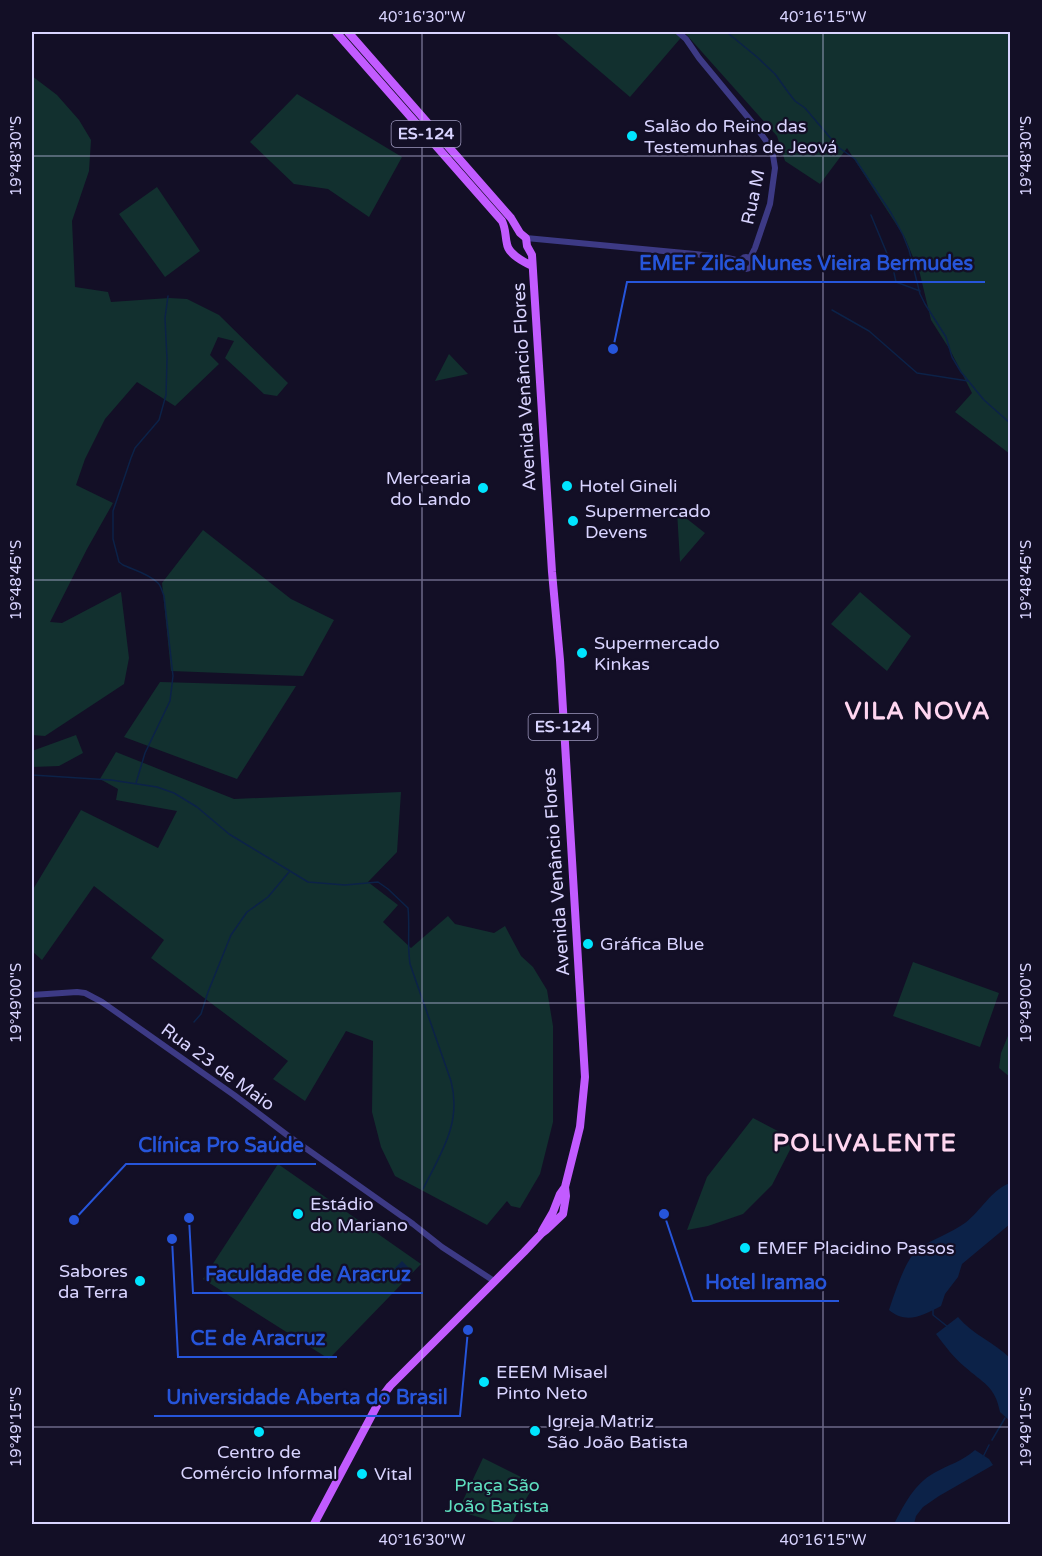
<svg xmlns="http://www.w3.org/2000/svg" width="1042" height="1556" font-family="'Varela Round',sans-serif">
<rect width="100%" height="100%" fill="#130f26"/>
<!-- green -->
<path fill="#12302f" d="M554,32H1010V454L955,412L972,393L950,350L931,320L920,274L905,238L847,148L820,184L785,161L777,136L685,33L630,97Z
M32,76L57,95L79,120L91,140L89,171L72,221L75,287L108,292L111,302L169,298L187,299L219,315L288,383L277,396L264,394L225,358L234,341L218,337L210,355L219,364L175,406L137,382L105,419L85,459L76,485L113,503L87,549L50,622L62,623L121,592L129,658L124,684L45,736L32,735Z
M297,94L402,157L369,217L328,189L294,184L250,142Z
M157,187L200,251L165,277L119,214Z
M449,354L468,374L435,381Z
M677,511L705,533L680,562Z
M203,530L291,599L334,620L303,676L171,671L162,583Z
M860,592L911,636L887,671L831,624Z
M160,682L296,686L237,779L124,737Z
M76,735L83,753L59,766L32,767V751Z
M116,752L234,799L401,792L397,852L368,882L398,905L383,922L411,948L448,916L455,924L494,933L505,926L521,956L533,967L547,990L553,1026V1122L540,1174L520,1208L511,1206L507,1201L487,1225L395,1176L381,1147L372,1112L373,1041L346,1031L305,1101L273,1079L288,1061L151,958L164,940L94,886L42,960L32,951V891L81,810L158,848L177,811L116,800L118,789L100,779Z
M913,962L999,993L980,1047L893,1016Z
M1010,1031V1077L999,1068L1001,1053Z
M753,1118L795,1140L772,1185L743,1214L708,1226L687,1230L707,1177Z
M278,1164L421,1264L329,1359L203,1279Z
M483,1458L535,1484L511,1524H502L458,1511Z"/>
<!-- water -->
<path fill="#0c2248" d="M1010,1183V1224L962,1264L958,1277L945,1294L941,1306C923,1315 907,1325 889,1310C894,1295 905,1261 916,1251C931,1239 950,1234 965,1223C981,1211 991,1190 1010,1183Z
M402,1261L410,1269L395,1285L386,1277Z
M958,1317C973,1335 994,1342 1010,1358V1421L1000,1412C995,1386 983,1383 965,1367C954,1358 945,1346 936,1334Z
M975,1450L989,1459L993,1465L939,1496L923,1507L916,1516L914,1524H894C904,1505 914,1484 934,1473C948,1465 963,1461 975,1450Z"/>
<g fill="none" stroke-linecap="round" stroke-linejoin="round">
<!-- stream -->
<path stroke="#0c2248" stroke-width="1.5" d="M729,34L757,57L775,74L788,92L795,101L805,108L838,147L855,159L891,213L903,235L909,250L920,294L925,304L946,337L952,357L961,372L984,400L1010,423
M871,215L893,268L896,282L920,291
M832,310L869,331L917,373L968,381
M32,775L111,780L157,787L174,793L197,807L229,834L308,882L345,885L378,882L388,889L408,908C410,927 407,945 410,964L451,1081C462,1123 441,1153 423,1189
M136,783L145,753L170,701L173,676L164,596C162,591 161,586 158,583C149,574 134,570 123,565L119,562L113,539V511L131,458L135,448L159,420L166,395L167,359L165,318L168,296
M194,1022L201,1014L208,992L231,935L247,912L268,897L289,872
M933,1309V1315L948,1327
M992,1440L1005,1418
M983,1457L989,1445"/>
<!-- minor -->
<path stroke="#3d3a85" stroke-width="6" d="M678,32L686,39L699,58L756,127L772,149L775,168L770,204L755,248L750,258
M526,238L695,254L728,258L740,261
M740 263a6 6 0 1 1 12 0a6 6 0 1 1-12 0Z
M32,995L77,992L85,993L102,1002L234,1095L287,1135L413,1224L442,1247L494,1281"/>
<!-- major -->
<path stroke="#c25bff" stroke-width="8" d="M336,32L502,221C506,229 505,236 507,244C508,254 524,262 532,266
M542,1231L553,1212L560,1194L565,1187
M314,1524L381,1398L390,1386L524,1252L542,1233L546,1230L563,1214L566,1196L565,1187L580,1127L585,1077L560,660L552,572L532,255L527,246L526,238L520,233L511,218L348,32"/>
</g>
<!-- ticks -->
<path fill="none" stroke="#d9d4ff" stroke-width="1.5" stroke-opacity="0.45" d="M422,32V1524M823,32V1524M32,156H1010M32,580H1010M32,1003H1010M32,1427H1010"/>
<!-- markers -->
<g fill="#00e5ff" stroke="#130f26" stroke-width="2">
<circle cx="632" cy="136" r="6"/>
<circle cx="567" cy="486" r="6"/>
<circle cx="483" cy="488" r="6"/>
<circle cx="573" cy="521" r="6"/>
<circle cx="582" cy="653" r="6"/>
<circle cx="588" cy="944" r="6"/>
<circle cx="298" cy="1214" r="6"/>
<circle cx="745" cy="1248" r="6"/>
<circle cx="140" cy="1281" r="6"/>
<circle cx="484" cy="1382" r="6"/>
<circle cx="535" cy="1431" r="6"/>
<circle cx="259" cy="1432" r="6"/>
<circle cx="362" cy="1474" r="6"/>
</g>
<g text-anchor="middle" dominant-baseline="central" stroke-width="4.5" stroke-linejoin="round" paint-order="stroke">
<!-- shield labels -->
<g fill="#130f26" stroke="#9e99be" stroke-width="1.5">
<rect x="391.5" y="121" width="69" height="26" rx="4.5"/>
<rect x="528.5" y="714" width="69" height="26" rx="4.5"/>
</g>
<g font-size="16" font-weight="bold" fill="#d9d4ff">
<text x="426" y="134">ES-124</text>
<text x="563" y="727">ES-124</text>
</g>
<!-- poi labels -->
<g font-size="18" fill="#d9d4ff" stroke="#130f26" text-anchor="start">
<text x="644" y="126">Salão do Reino das<tspan x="644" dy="21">Testemunhas de Jeová</tspan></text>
<text x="471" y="478" text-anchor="end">Mercearia<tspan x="471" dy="21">do Lando</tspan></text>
<text x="579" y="486">Hotel Gineli</text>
<text x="585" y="511">Supermercado<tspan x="585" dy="21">Devens</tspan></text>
<text x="594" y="643">Supermercado<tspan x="594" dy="21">Kinkas</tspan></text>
<text x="600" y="944">Gráfica Blue</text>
<text x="310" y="1204">Estádio<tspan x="310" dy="21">do Mariano</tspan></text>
<text x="757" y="1248">EMEF Placidino Passos</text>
<text x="128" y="1271" text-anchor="end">Sabores<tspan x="128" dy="21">da Terra</tspan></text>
<text x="496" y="1372">EEEM Misael<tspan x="496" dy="21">Pinto Neto</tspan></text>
<text x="547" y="1421">Igreja Matriz<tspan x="547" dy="21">São João Batista</tspan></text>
<text x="259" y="1452" text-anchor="middle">Centro de<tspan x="259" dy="21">Comércio Informal</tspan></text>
<text x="374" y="1474">Vital</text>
</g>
<!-- street labels -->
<g font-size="18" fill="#d9d4ff" stroke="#130f26">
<text transform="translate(753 197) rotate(-78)">Rua M</text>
<text transform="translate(524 387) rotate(-93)">Avenida Venâncio Flores</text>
<text transform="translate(556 872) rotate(-94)">Avenida Venâncio Flores</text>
<text transform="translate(218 1067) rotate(36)">Rua 23 de Maio</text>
</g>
<!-- park labels -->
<g font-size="18" fill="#5fe0c0" stroke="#130f26">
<text x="497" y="1485">Praça São<tspan x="497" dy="21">João Batista</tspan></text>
</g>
<!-- district labels -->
<g font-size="24" font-weight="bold" letter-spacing="1.5" fill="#ffd6f0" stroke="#130f26">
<text x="918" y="711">VILA NOVA</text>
<text x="865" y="1143">POLIVALENTE</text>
</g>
</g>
<!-- callouts -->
<path fill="none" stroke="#2655da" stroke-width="2" d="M613 349L627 282H985M74 1220L126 1164H316M189 1218L193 1293H423M664 1214L693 1301H839M172 1239L178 1357H337M468 1330L460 1416H154"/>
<g fill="#2655da" stroke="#130f26" stroke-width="2">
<circle cx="613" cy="349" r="6"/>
<circle cx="74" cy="1220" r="6"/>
<circle cx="189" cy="1218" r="6"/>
<circle cx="664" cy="1214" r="6"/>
<circle cx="172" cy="1239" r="6"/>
<circle cx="468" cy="1330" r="6"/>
</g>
<g font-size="20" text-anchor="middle" font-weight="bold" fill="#2655da" stroke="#130f26" stroke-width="4.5" stroke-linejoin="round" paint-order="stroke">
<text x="806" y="270">EMEF Zilca Nunes Vieira Bermudes</text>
<text x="221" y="1152">Clínica Pro Saúde</text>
<text x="308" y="1281">Faculdade de Aracruz</text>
<text x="766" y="1289">Hotel Iramao</text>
<text x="258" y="1345">CE de Aracruz</text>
<text x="307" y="1404">Universidade Aberta do Brasil</text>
</g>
<!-- border -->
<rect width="1042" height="1556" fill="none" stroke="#130f26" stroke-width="66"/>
<rect x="33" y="33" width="976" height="1490" fill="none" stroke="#d9d4ff" stroke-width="2"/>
<g font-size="15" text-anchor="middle" fill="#d9d4ff">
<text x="422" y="22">40°16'30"W</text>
<text x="823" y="22">40°16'15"W</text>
<text transform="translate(16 156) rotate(-90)" y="5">19°48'30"S</text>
<text transform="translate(1026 156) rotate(-90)" y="5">19°48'30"S</text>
<text transform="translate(16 580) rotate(-90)" y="5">19°48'45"S</text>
<text transform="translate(1026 580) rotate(-90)" y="5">19°48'45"S</text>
<text transform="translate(16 1003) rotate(-90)" y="5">19°49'00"S</text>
<text transform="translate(1026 1003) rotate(-90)" y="5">19°49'00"S</text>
<text transform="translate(16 1427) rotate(-90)" y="5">19°49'15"S</text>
<text transform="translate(1026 1427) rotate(-90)" y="5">19°49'15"S</text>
<text x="422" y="1545">40°16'30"W</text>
<text x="823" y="1545">40°16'15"W</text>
</g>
</svg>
